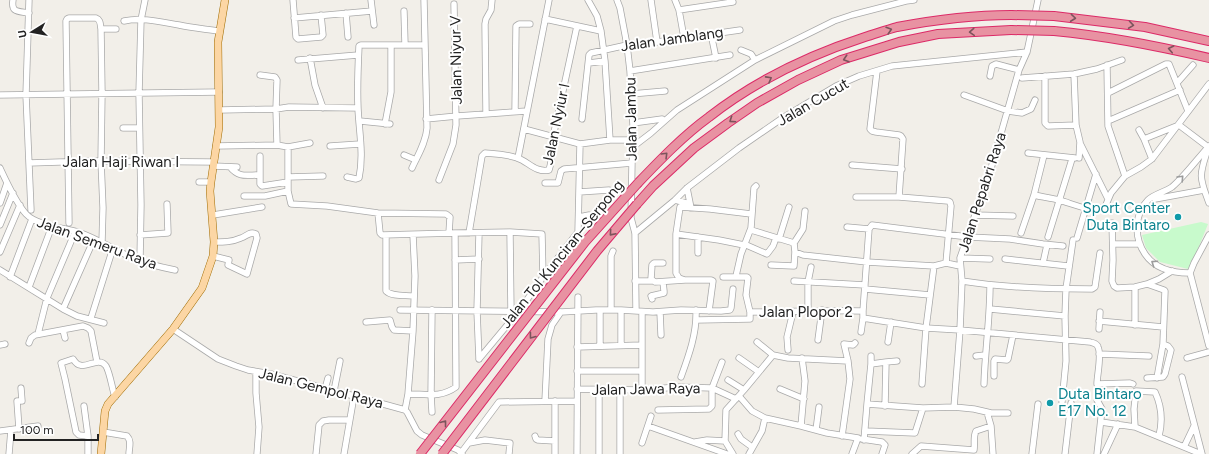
<svg xmlns="http://www.w3.org/2000/svg" width="1209" height="454" font-family="Figtree,sans-serif">
<rect width="100%" height="100%" fill="#f2efe9"/>
<!-- park -->
<path fill="#c8facc" d="M1201,222L1208,224L1196,254L1188,269L1160,262L1146,248L1142,235Z"/>
<g fill="none" stroke-linecap="round" stroke-linejoin="round">
<!-- minor casing -->
<g stroke="#a9a9a9" stroke-width="7">
<path id="minor" d="M13,0C11,13 18,11 29,13
M29,0L26,95L31,210
M293,0L296,37L298,39L321,37L323,35L321,15
M371,0L374,25
M588,0L597,16L601,31L605,61L610,140
M617,0L620,8L627,45L630,71L634,144L632,163L631,218L635,233L636,311
M651,0L657,42
M675,0L679,10L684,38
M679,10L733,2
M404,11L405,44
M346,13L348,37
M294,18L372,11
M545,19L601,31
M124,21C142,17 161,22 179,25C192,28 206,29 219,31
M101,29H116
M711,34L716,58
M741,50L751,54L755,60
M310,58L315,85L323,108
M298,60L358,55
M589,63L605,61
M1107,65L1108,126L1125,176
M630,71L730,55
M877,71L870,129L872,131L876,132L899,135L901,136L903,139L899,197
M1074,74L1076,125L1080,142L1079,158
M260,75L275,77L277,80L276,109L277,145
M990,76L992,66L996,64L1019,70
M1045,76V123L1048,126L1076,125
M1022,78L1074,74L1097,69L1122,60
M1177,83L1193,65
M1108,93L1166,64H1169L1188,111
M631,94L665,91
M0,95C73,94 146,93 219,92
M964,95L1008,111L1022,113L1031,109L1035,100
M220,110L276,109L289,107L358,108
M515,111L516,26L519,24H530
M486,113L485,24L486,19L491,10L492,0
M426,119L457,116L527,111
M582,119L589,55L591,53L627,45L657,42L740,30
M360,121L390,124
M1108,121L1180,90
M633,123L662,119
M385,124L391,92V45
M123,128H139
M524,129L580,144L610,140H633
M1139,130L1144,139L1152,159
M1144,139L1179,125L1208,147
M1080,143L1108,199
M216,146L277,145L288,147V191L291,204L327,206L378,213L446,214L450,217L449,233
M330,146L360,144
M634,146L651,133L677,110L755,60L834,21L852,15L906,1L914,0
M288,147L310,143
M1208,149C1199,175 1199,177 1209,203
M1028,153L1075,158
M404,155L416,160
M260,156V184L262,186L288,182
M518,158L549,0
M29,163L91,161L213,162
M852,165L902,169
M213,166L237,167
M230,167C239,178 246,175 259,175
M0,168C6,181 16,203 26,214C36,225 64,228 78,232C97,238 114,250 133,258C146,264 160,267 175,270
M412,168C418,155 426,142 427,128L424,0
M288,177L323,176
M347,177L356,179L359,178C364,155 359,131 358,108C357,87 358,67 359,46L361,45H425
M439,180L453,144L456,125L454,4
M199,182H211
M545,183H558L561,171L564,169L632,163
M687,188L691,208
M579,192L609,190
M1034,195C1042,197 1051,198 1059,200C1074,204 1090,213 1105,207L1111,193L1125,176L1141,167L1152,159L1209,84
M244,196H265L288,191
M856,197H899L948,201L950,202L951,206L946,263
M1155,199L1204,190
M675,200L690,204
M0,203L7,183
M378,213L380,233L382,235L455,233L510,232L542,234L543,277
M213,215L262,207
M975,215L1013,216
M579,217L589,215
M69,223L66,21L67,19L69,18H96C101,20 100,24 101,29L102,93L101,161L103,208L102,242
M1112,223L1113,260L1112,281L1114,286L1117,288L1135,287
M0,225L13,193
M847,227L869,229
M751,230L794,243L795,252L794,266L771,265
M510,232L511,312
M469,233L482,156L485,153C496,154 506,154 517,158C528,161 535,173 549,170C553,159 551,148 553,137L577,26
M635,233L675,200L687,188L739,148L784,117L836,86L859,76L892,66L1027,52
M1021,233L1034,195L1044,155
M676,234L719,240L744,245
M140,235L168,233L167,204
M1209,235L1194,263L1190,273L1209,346
M386,236V291C392,297 406,295 413,296
M698,237V253
M1048,237L1072,159
M1077,238L1096,174
M779,239L789,207
M794,243L803,229L805,211
M744,244L767,254L773,246L776,238
M1113,244H1140
M0,252L20,205
M795,252L803,255L867,262L934,266L946,263L960,266
M213,256L229,260L228,265L247,274L257,238L256,234C250,231 247,236 241,238C232,242 224,242 214,242
M960,258L990,259
M1005,259L1068,266
M455,260L479,259
M140,261L141,205L139,93L141,20L145,0
M663,263H654L652,265L651,279L655,282L685,280H711L713,281L709,311
M1043,263L1047,245
M0,270L63,309L77,316L104,323
M1190,273C1174,273 1155,269 1145,254C1134,238 1134,214 1148,200C1154,194 1165,192 1172,187C1184,177 1198,158 1209,146
M736,276L741,254L751,228L754,188L756,186
M10,277L32,219
M685,280L679,278L676,273V234L680,207L710,209L751,214
M635,281H652
M794,281L865,285
M962,281C1005,288 1048,289 1092,289L1095,287L1100,253
M1147,284L1159,279L1172,271
M29,287L52,226
M865,289L930,295
M652,299L651,296L664,293V291L663,282
M63,309L94,239
M990,309L1065,316
M400,310L561,312L596,310H621L653,312L681,310L721,311L730,310L731,308L733,289
M432,310L431,395L432,412
M611,310V256L613,251
M621,310V345
M660,312L661,335
M750,312C788,312 825,310 863,311
M808,312V282L811,267
M91,318L113,248
M863,318L926,328L960,330L1090,342C1093,343 1097,343 1098,347C1102,355 1097,375 1097,384L1130,383L1133,384
M697,320L750,319V312L746,295L748,278L747,277H723
M1099,321L1163,327
M366,322L390,320L392,327L394,330L413,331
M1135,325V287L1147,284L1164,290L1165,291L1163,344L1157,378
M173,329L218,359L236,366L248,370L271,374L354,396L405,410L407,412L417,431L422,435L458,450L462,454
M1099,329L1100,312
M63,330L65,338
M861,332L863,318V311L869,229L872,225L968,237L1010,239L1043,244L1063,246
M38,334L47,298L75,232
M818,340L822,310
M757,342L773,355L788,358L848,361
M888,342L891,322
M29,343L31,338L35,335L83,326L88,328L91,331L97,362
M0,345L5,344
M600,346V310
M577,347L642,345
M788,350L787,337L793,312
M1099,354L1149,356
M871,356V364
M976,356L985,355
M739,358L759,372
M1187,358L1209,352
M479,359L519,311L543,277L578,232L580,144
M479,359L477,311L479,233
M886,362L897,361
M577,371H641
M256,372V393L259,427L257,454
M994,376V361L995,359L1007,360L1008,359L1013,335
M681,377C689,355 697,333 696,310
M1182,377L1202,454
M1147,378L1163,377L1165,374L1171,350L1168,346L1163,344
M728,380L744,390
M922,384L926,328L934,266
M984,384C985,351 990,319 990,285
M325,389L328,378
M577,389L642,390L677,387L712,388L736,399
M780,389L804,399
M599,390V454
M642,390V312
M334,391L340,361
M408,394C426,394 441,398 456,387L455,233
M739,396L752,411L765,418L801,426L827,433L858,438L852,454
M1097,400L1102,409L1097,454
M545,401L548,339L552,325L561,312
M555,401V454
M1062,402L1066,361L1065,316L1066,289L1073,240
M867,404L871,364L886,362L885,406
M84,406L88,436
M405,410L408,394L413,331L415,276L413,235
M658,410L709,409L712,406V388L722,362
M987,412L991,413H1008
M1101,422L1135,427L1201,454
M648,426L727,454
M801,426L805,381L802,358
M1135,427L1134,409L1136,391L1155,392C1162,407 1163,420 1159,436
M19,429L17,401H22L21,388
M816,430L819,407
M0,431L38,426
M866,431L915,433L923,408
M103,432L127,436C132,441 129,448 129,454
M738,434L741,439L752,447
M535,436L536,439L538,440L555,441
M842,436L850,379L848,361L844,344L853,345L855,343
M862,439L882,442L885,445L882,454
M864,440L867,404L923,408L954,407
M725,441L726,410L744,390L773,355
M695,442L707,440L725,441L733,454
M469,443L485,440L510,443L509,454
M642,443L651,416
M1184,447L1194,426
M461,453L499,402L577,401
M9,454L11,430
M88,454V436L79,435L76,432L65,379L61,363L73,359C75,362 77,365 80,365C88,368 99,356 106,366C110,373 112,388 115,397
M316,454L319,425L323,421L329,420H349
M344,454L354,396
M577,454L578,297
M620,454V389
M749,454L762,431L765,418
M912,454L921,446L974,450C975,443 973,437 976,431L991,426
M993,454L991,426L987,412L974,409L954,407L960,330L962,281L960,258L990,172L1019,70L1027,52L1038,0
M1032,454L1038,404
M1065,454L1071,403
M1104,454L1118,424"/>
</g>
<!-- major casing -->
<g stroke="#a06b00" stroke-width="8">
<path id="major" d="M101,454L105,411L108,404L173,329L202,288L213,256L214,242L210,191L211,182L219,127L218,42L225,0"/>
</g>
<!-- highway casing -->
<g stroke="#dc2a67" stroke-width="10">
<path id="highway" d="M1054,16L1145,27L1209,41
M1054,31C1107,36 1158,46 1209,58
M638,183C660,160 683,136 709,117C755,81 809,55 865,37C875,34 886,30 897,27C934,20 973,15 1011,15
M637,204L653,186L694,148L728,123L757,103L798,80L841,60L899,42L938,34L1011,30"/>
</g>
<!-- minor -->
<use href="#minor" stroke="#fff" stroke-width="5.5"/>
<!-- major -->
<use href="#major" stroke="#fcd6a4" stroke-width="7"/>
<!-- highway -->
<use href="#highway" stroke="#e892a2" stroke-width="8"/>
<!-- highway-bridge casing -->
<g stroke="#dc2a67" stroke-width="10" stroke-linecap="butt">
<path id="highway-bridge" d="M1011,15L1054,16
M1011,30L1054,31
M420,454L585,242L638,183
M442,454L597,251L637,204"/>
</g>
<!-- highway-bridge -->
<use href="#highway-bridge" stroke="#e892a2" stroke-width="8"/>
</g>
<!-- one-way arrows -->
<defs><path id="oneway-chevron" d="M-2-3.5L2.5 0L-2 3.5" fill="none" stroke-width="1.6" stroke-linecap="round" stroke-linejoin="round"/></defs>
<g stroke="#7b545c">
<use href="#oneway-chevron" transform="translate(1073 18) rotate(6)"/>
<use href="#oneway-chevron" transform="translate(1131 25) rotate(8)"/>
<use href="#oneway-chevron" transform="translate(889 30) rotate(-17)"/>
<use href="#oneway-chevron" transform="translate(972 32) rotate(176)"/>
<use href="#oneway-chevron" transform="translate(1171 49) rotate(-168)"/>
<use href="#oneway-chevron" transform="translate(846 59) rotate(162)"/>
<use href="#oneway-chevron" transform="translate(769 79) rotate(-29)"/>
<use href="#oneway-chevron" transform="translate(732 120) rotate(146)"/>
<use href="#oneway-chevron" transform="translate(665 155) rotate(-45)"/>
<use href="#oneway-chevron" transform="translate(612 233) rotate(131)"/>
<use href="#oneway-chevron" transform="translate(532 336) rotate(127)"/>
<use href="#oneway-chevron" transform="translate(444 423) rotate(-52)"/>
</g>
<g stroke="#9c9c9c">
<use href="#oneway-chevron" transform="translate(1181 178) rotate(-47)"/>
<use href="#oneway-chevron" transform="translate(1154 263) rotate(-146)"/>
</g>
<!-- markers -->
<g fill="#0f9aa8" stroke="#fff" stroke-width="1.5">
<circle cx="1178" cy="217" r="4"/>
<circle cx="1050" cy="403" r="4"/>
</g>
<g text-anchor="middle" dominant-baseline="central" stroke-width="4" stroke-linejoin="round" paint-order="stroke">
<!-- street labels -->
<g font-size="15" fill="#222" stroke="#fff">
<text transform="translate(672 39) rotate(-8)">Jalan Jamblang</text>
<text transform="translate(456 60) rotate(-91)">Jalan Niyur V</text>
<text transform="translate(813 102) rotate(-30)">Jalan Cucut</text>
<text transform="translate(631 119) rotate(-91)">Jalan Jambu</text>
<text transform="translate(556 124) rotate(-78)">Jalan Nyiur I</text>
<text x="121" y="162">Jalan Haji Riwan I</text>
<text transform="translate(982 192) rotate(-72)">Jalan Pepabri Raya</text>
<text transform="translate(97 243) rotate(20)">Jalan Semeru Raya</text>
<text transform="translate(562 254) rotate(-51)">Jalan Tol Kunciran–Serpong</text>
<text x="806" y="312">Jalan Plopor 2</text>
<text transform="translate(321 388) rotate(14)">Jalan Gempol Raya</text>
<text transform="translate(646 389) rotate(-1)">Jalan Jawa Raya</text>
</g>
<!-- culture labels -->
<g font-size="15" fill="#0d838f" stroke="#fff" text-anchor="end">
<text x="1170" y="208">Sport Center<tspan x="1170" dy="17">Duta Bintaro</tspan></text>
<text x="1058" y="394" text-anchor="start">Duta Bintaro<tspan x="1058" dy="17">E17 No. 12</tspan></text>
</g>
</g>
<!-- north arrow -->
<g transform="translate(32 32) rotate(259)" stroke="#ffffff" stroke-width="3" paint-order="stroke">
<path d="M0-3L7 15L0 10L-7 15Z" fill="#222222"/>
<text y="-6" font-size="11" font-weight="bold" text-anchor="middle" fill="#222222">U</text>
</g>
<!-- scale -->
<path d="M14 434v6h84v-6" fill="none" stroke="#222222" stroke-width="2"/>
<text x="20" y="434" font-size="12" fill="#222222" stroke="#ffffff" stroke-width="3" paint-order="stroke">100 m</text>
</svg>
